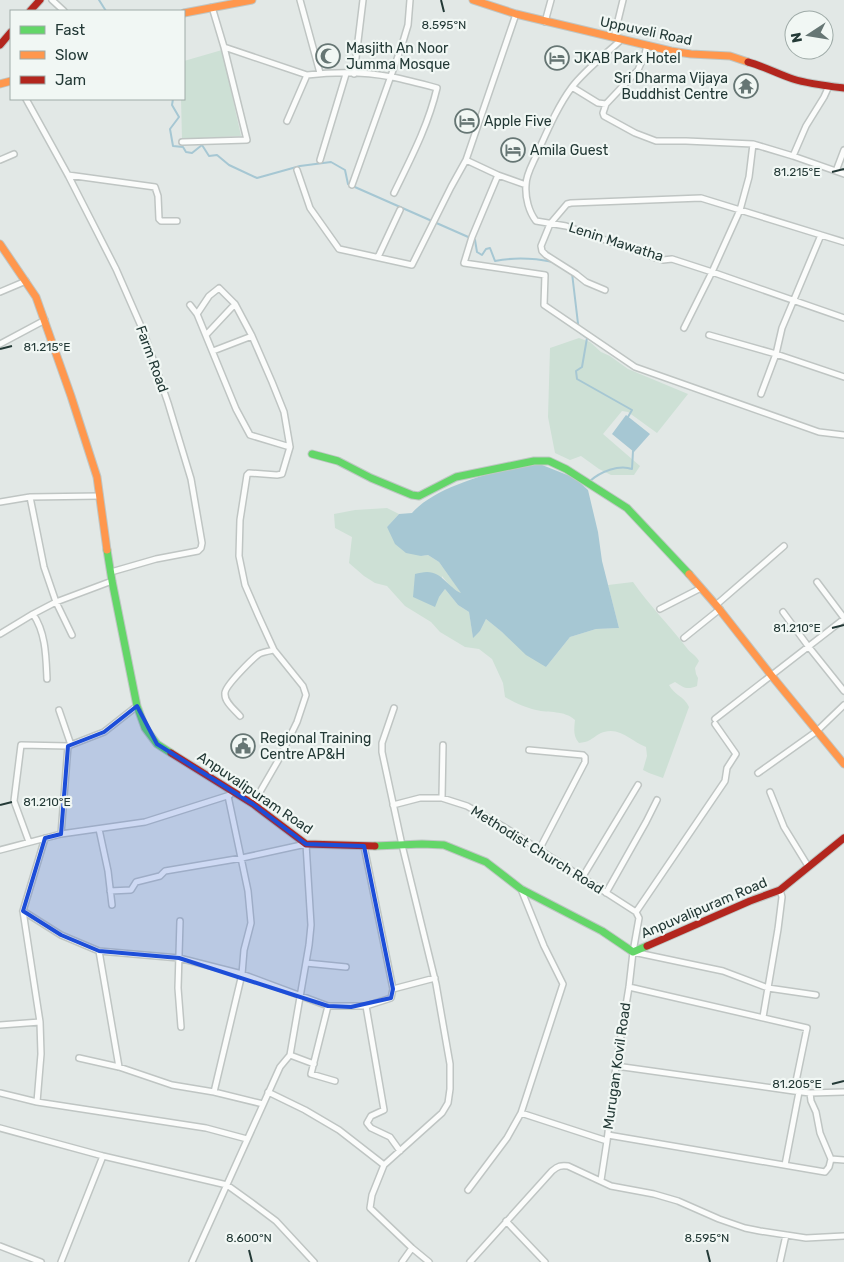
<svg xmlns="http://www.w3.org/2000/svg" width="844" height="1262" font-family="Rubik,sans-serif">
<rect width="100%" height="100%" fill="#e2e8e6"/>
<!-- green -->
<path fill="#cde0d5" d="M222,50L241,136L182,139L181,99H184V61Z
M579,338L590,342L601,352L610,356L628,369L688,394L657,433L628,412L622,411L603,434L640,466L634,475H611L599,469L581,456L570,460L555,453L548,417L550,348Z
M387,508L399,514L387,527L421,556L428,555L439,562L463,595L451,587L442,576L439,597L445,589L458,605L469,612L473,637L480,631L486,619L546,667L570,637L596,629L619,628L608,585L633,582C649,605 669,625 686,647C690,653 696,655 699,661L695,668L696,674L698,678L697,686C687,690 684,688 675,682L669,685C674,695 684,696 689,707L663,778L649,773L643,770L647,756L646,747C632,742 621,727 604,732C599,733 595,737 590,740C587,742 583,742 579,743C573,736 574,729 575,720C564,710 549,713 536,710C524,707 515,703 505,697L503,683L492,659L479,649L465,647L440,632L431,622L405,606L387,586L375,583L364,576L349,563L352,537L335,528L334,514L355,510Z"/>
<!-- water -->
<path fill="#a6c7d3" d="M626,415L650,434L634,452L612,434Z
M537,463L575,478L588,490L598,532L602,561L619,628L596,629L570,637L546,667L526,655L502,632L486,619L480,631L473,638L469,612L458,605L445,589L439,597L435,607L413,597L415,574C419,573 423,572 427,572C442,572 449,588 461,593L439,562L428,555L421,556L406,553L395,544L387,527L399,514L412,513C436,485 501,469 537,463Z"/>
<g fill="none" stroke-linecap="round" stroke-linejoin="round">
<!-- stream -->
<path stroke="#a6c7d3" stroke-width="2" d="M99,0L106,11
M173,99L172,105L179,117L170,129L173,146L183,147L186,152L192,153L202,145L209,156L217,155L229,165L257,178L300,166L331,162L345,170L348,184L475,240L477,252L482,255L486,249L490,248L495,261C515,257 533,258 553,262
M572,273L579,332L587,338L582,367L576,371L577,379L632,410L628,417
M590,481C600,472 619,464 632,469L633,451"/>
<!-- street casing -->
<g stroke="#bfc5c3" stroke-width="8">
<path id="street" d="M52,0L64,11
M300,0L320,73
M212,7L224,47L307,75C333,72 366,72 392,77C407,80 422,84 437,88C428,126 411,158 394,193
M545,22L551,0
M614,37L623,0
M622,39C606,54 585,70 572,87C557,107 546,134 536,156C532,165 526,175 526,185C525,198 529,212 536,221L566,226L656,258L663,260L672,259L712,272L844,318
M647,45L645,54L638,70L606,104L603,113L604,116L635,133L656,141H686L753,144L793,156L844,174
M354,74L363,0
M572,87L598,103L606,104
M26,99L68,175L116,269L144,333L168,403L191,479L202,543L201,548L198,551L156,559L111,572
M287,121L307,75
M182,142L247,140L224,47
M793,156L806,126L824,97L829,86
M0,160L14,154
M320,160L346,74
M466,160L498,175L526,185
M297,170L310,208L339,249L412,265L451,187L466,160L516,14
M836,171L844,150
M68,175L155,187L158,196L159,219L161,221H177
M498,175L472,237L464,263L545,275L544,305L635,367L819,432L844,435
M352,185L402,45L408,25L410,0
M821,235L844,242
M378,257L400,210
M605,290L586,282L576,274L546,255L542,251L541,246L550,224L567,204L571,203L701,198L821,235L782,328L776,354L761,394
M0,292L26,281
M190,305L197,314L236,409L250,435L290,447L282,474L277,475L249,473L247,475L240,520L239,556L245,585L258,615L274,650L303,686L306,695L297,722L279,759L253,804
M197,314L209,296L219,288L235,304L206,335
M684,328L712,272L740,210L749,177L753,144
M709,335L776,354L844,377
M252,336L272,382L284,412L290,447
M0,344L45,320
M213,351L252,336L235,304
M30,497L44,567L56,602L72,635
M0,502L30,497L100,496
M817,582L844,618
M716,605L784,546
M660,609L701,588
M783,612L808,646L844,691
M33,614C46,633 46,657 47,679
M0,634L33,614L56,602L112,581
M684,638L720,609
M394,708L382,743V752L402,845L436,984L450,1064V1089L448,1103L442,1113L384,1165L372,1195L370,1208L412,1248L429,1262
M59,710L71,745
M240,716C235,710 224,702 225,693C225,686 252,659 259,654C263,652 269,651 274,650
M715,719L844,619
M529,750L583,755L585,757V762L539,850
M758,773L817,731L844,705
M770,792L784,827L808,866
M442,798L443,745
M393,805L420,798H442L467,806L504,827L636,912L639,918L633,952L629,987L616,1066L607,1141L601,1180
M99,829L108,871L112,905
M61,834L68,746
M29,842L14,801L21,745L68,746L104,732L137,706
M0,850L61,834L145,822L230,795
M582,878L638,785
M110,891L131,890L136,882L160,876L165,871L242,858L306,844L311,925L309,945L290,1055L280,1067L192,1262
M606,893L646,822L657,800
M23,911L61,935L99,951L179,958L242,974L328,1006H366L391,998L393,989L364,846
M636,912L725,781L727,768L736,754L715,724
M180,921L178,988L181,1027
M99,951L119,1067
M633,952L723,971L768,988L816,995
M306,963L346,967
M629,987L807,1028L794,1091
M393,989L435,978
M328,1006L311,1074L335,1081
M366,1006L384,1110L371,1116L367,1123L371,1128L390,1137L400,1151
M763,1017L778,929L782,897L780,890
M0,1025L40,1022
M290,1055L314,1064
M79,1058L119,1067L172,1085L214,1092L242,974L244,950L251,923L248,891L228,796
M616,1066L794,1091L810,1093L844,1092
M214,1092L263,1104
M268,1092L305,1110L339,1130L384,1165
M0,1093L37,1102L206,1128L247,1139
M37,1102L41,1054L40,1022L23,911L45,838
M521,1113L607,1141
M0,1128L103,1156L227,1185L252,1203L276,1221L314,1262
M608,1135L825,1172L829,1167L831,1159L820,1133L816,1112L811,1101L810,1093
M831,1159L844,1160
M785,1165L799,1092
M468,1190L507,1138L521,1113L563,984L544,946L521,889
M506,1221L545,1262
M0,1246L41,1262
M61,1262L103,1156
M402,1262L412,1248
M470,1262L552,1171C558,1166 561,1165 568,1166L611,1186L654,1194L678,1201L719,1219L745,1228L760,1231L806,1238L844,1236
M780,1262L786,1235"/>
</g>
<!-- fast casing -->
<g stroke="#bfc6c4" stroke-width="9">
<path id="fast" d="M312,454L338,461L371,478L412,495L419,496L456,477L534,461H549L566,469L627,508L689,574
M107,550L112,581L137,706L145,728L157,744L171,753
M375,846L422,844L444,845L486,862L521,889L602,931L633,952L647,946"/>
</g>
<!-- slow casing -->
<g stroke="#bfc6c4" stroke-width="9">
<path id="slow" d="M473,0L516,14L671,51L691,54L730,56L748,62
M184,13L252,0
M0,84L11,81
M0,244L36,297L71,396L97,477L107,550
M689,574L716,605L771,675L844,764"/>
</g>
<!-- jam casing -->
<g stroke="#bfc6c4" stroke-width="9">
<path id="jam" d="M30,11L40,0
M0,45L11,32
M748,62C763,66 778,74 793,79C809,84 827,86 844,88
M171,753L253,804L306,844L375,846
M647,946L750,901L780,890L844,838"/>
</g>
<!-- street -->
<use href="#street" stroke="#fbfcfb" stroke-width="5"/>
<!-- fast -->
<use href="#fast" stroke="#63d668" stroke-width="7"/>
<!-- slow -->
<use href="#slow" stroke="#ff974d" stroke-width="7"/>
<!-- jam -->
<use href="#jam" stroke="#b3261e" stroke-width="7"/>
</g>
<!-- marked area -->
<path fill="#1d4ed8" fill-opacity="0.2" stroke="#1d4ed8" stroke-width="4" stroke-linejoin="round" d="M137,706L157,744L253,804L306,844L364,846L393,989L391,998L351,1007L328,1006L179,958L99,951L61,935L23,911L45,838L61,834L68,746L104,732Z"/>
<!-- ticks -->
<path fill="none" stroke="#233936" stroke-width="2" d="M441,0L444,12M832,172L844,169M0,349L12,346M832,628L844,625M0,805L12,802M832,1084L844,1081M249,1250L252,1262M707,1250L710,1262"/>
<!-- icons -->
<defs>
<g id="mosque-ring" transform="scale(1.25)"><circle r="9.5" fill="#f1f7f4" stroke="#667674" stroke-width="1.5"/><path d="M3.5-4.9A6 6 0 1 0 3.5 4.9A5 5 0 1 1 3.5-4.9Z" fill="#667674"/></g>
<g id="hotel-ring" transform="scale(1.25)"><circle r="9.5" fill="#f1f7f4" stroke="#667674" stroke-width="1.5"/><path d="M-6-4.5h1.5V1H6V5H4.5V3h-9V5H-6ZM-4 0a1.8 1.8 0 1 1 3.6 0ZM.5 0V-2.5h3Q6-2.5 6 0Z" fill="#667674"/></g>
<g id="temple-ring" transform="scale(1.25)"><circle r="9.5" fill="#f1f7f4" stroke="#667674" stroke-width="1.5"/><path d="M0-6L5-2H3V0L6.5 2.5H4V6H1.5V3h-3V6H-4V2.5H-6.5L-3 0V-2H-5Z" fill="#667674"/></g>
<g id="civic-ring" transform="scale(1.25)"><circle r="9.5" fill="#f1f7f4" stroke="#667674" stroke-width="1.5"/><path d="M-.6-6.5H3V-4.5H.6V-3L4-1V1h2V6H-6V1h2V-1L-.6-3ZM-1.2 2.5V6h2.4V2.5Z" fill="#667674"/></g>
</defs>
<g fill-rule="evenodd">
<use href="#mosque-ring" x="328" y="56"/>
<use href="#hotel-ring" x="557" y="58"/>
<use href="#temple-ring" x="746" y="86"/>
<use href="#hotel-ring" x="467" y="121"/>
<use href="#hotel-ring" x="513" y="150"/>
<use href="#civic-ring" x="243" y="746"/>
</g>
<g text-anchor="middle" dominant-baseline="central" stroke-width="4.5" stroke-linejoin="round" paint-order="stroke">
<!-- street labels -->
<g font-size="14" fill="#233936" stroke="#f1f7f4">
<text transform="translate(646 31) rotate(12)">Uppuveli Road</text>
<text transform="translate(616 242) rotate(18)">Lenin Mawatha</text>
<text transform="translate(152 359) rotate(70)">Farm Road</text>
<text transform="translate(255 793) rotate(34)">Anpuvalipuram Road</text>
<text transform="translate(537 850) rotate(32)">Methodist Church Road</text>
<text transform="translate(704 908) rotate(-23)">Anpuvalipuram Road</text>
<text transform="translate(617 1066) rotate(-82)">Murugan Kovil Road</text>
</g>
<!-- poi labels -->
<g font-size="14" fill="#233936" stroke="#f1f7f4" text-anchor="start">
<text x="346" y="48">Masjith An Noor<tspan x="346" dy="16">Jumma Mosque</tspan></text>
<text x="574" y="58">JKAB Park Hotel</text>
<text x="728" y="78" text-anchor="end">Sri Dharma Vijaya<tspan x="728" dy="16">Buddhist Centre</tspan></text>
<text x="484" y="121">Apple Five</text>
<text x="530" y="150">Amila Guest</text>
<text x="260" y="738">Regional Training<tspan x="260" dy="16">Centre AP&amp;H</tspan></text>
</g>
</g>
<g font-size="12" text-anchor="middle" fill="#233936" stroke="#f1f7f4" stroke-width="4.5" stroke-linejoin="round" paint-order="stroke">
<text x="444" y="29">8.595°N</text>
<text x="797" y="176">81.215°E</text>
<text x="47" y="351">81.215°E</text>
<text x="797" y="632">81.210°E</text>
<text x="47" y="806">81.210°E</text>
<text x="797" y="1088">81.205°E</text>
<text x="249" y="1242">8.600°N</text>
<text x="707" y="1242">8.595°N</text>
</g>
<!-- legend -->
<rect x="10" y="10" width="175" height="90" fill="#f1f7f4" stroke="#9faba8"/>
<rect x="20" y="26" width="25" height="8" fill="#63d668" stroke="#9faba8"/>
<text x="55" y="35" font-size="15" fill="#233936">Fast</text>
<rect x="20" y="51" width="25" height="8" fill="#ff974d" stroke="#9faba8"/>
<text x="55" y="60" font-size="15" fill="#233936">Slow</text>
<rect x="20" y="76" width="25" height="8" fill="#b3261e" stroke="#9faba8"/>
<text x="55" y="85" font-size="15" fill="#233936">Jam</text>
<!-- north arrow -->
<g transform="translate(809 35) rotate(258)"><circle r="24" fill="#f1f7f4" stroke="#9faba8"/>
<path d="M0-4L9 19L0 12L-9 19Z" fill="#667674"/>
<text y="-8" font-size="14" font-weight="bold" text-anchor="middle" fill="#233936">N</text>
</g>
</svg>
